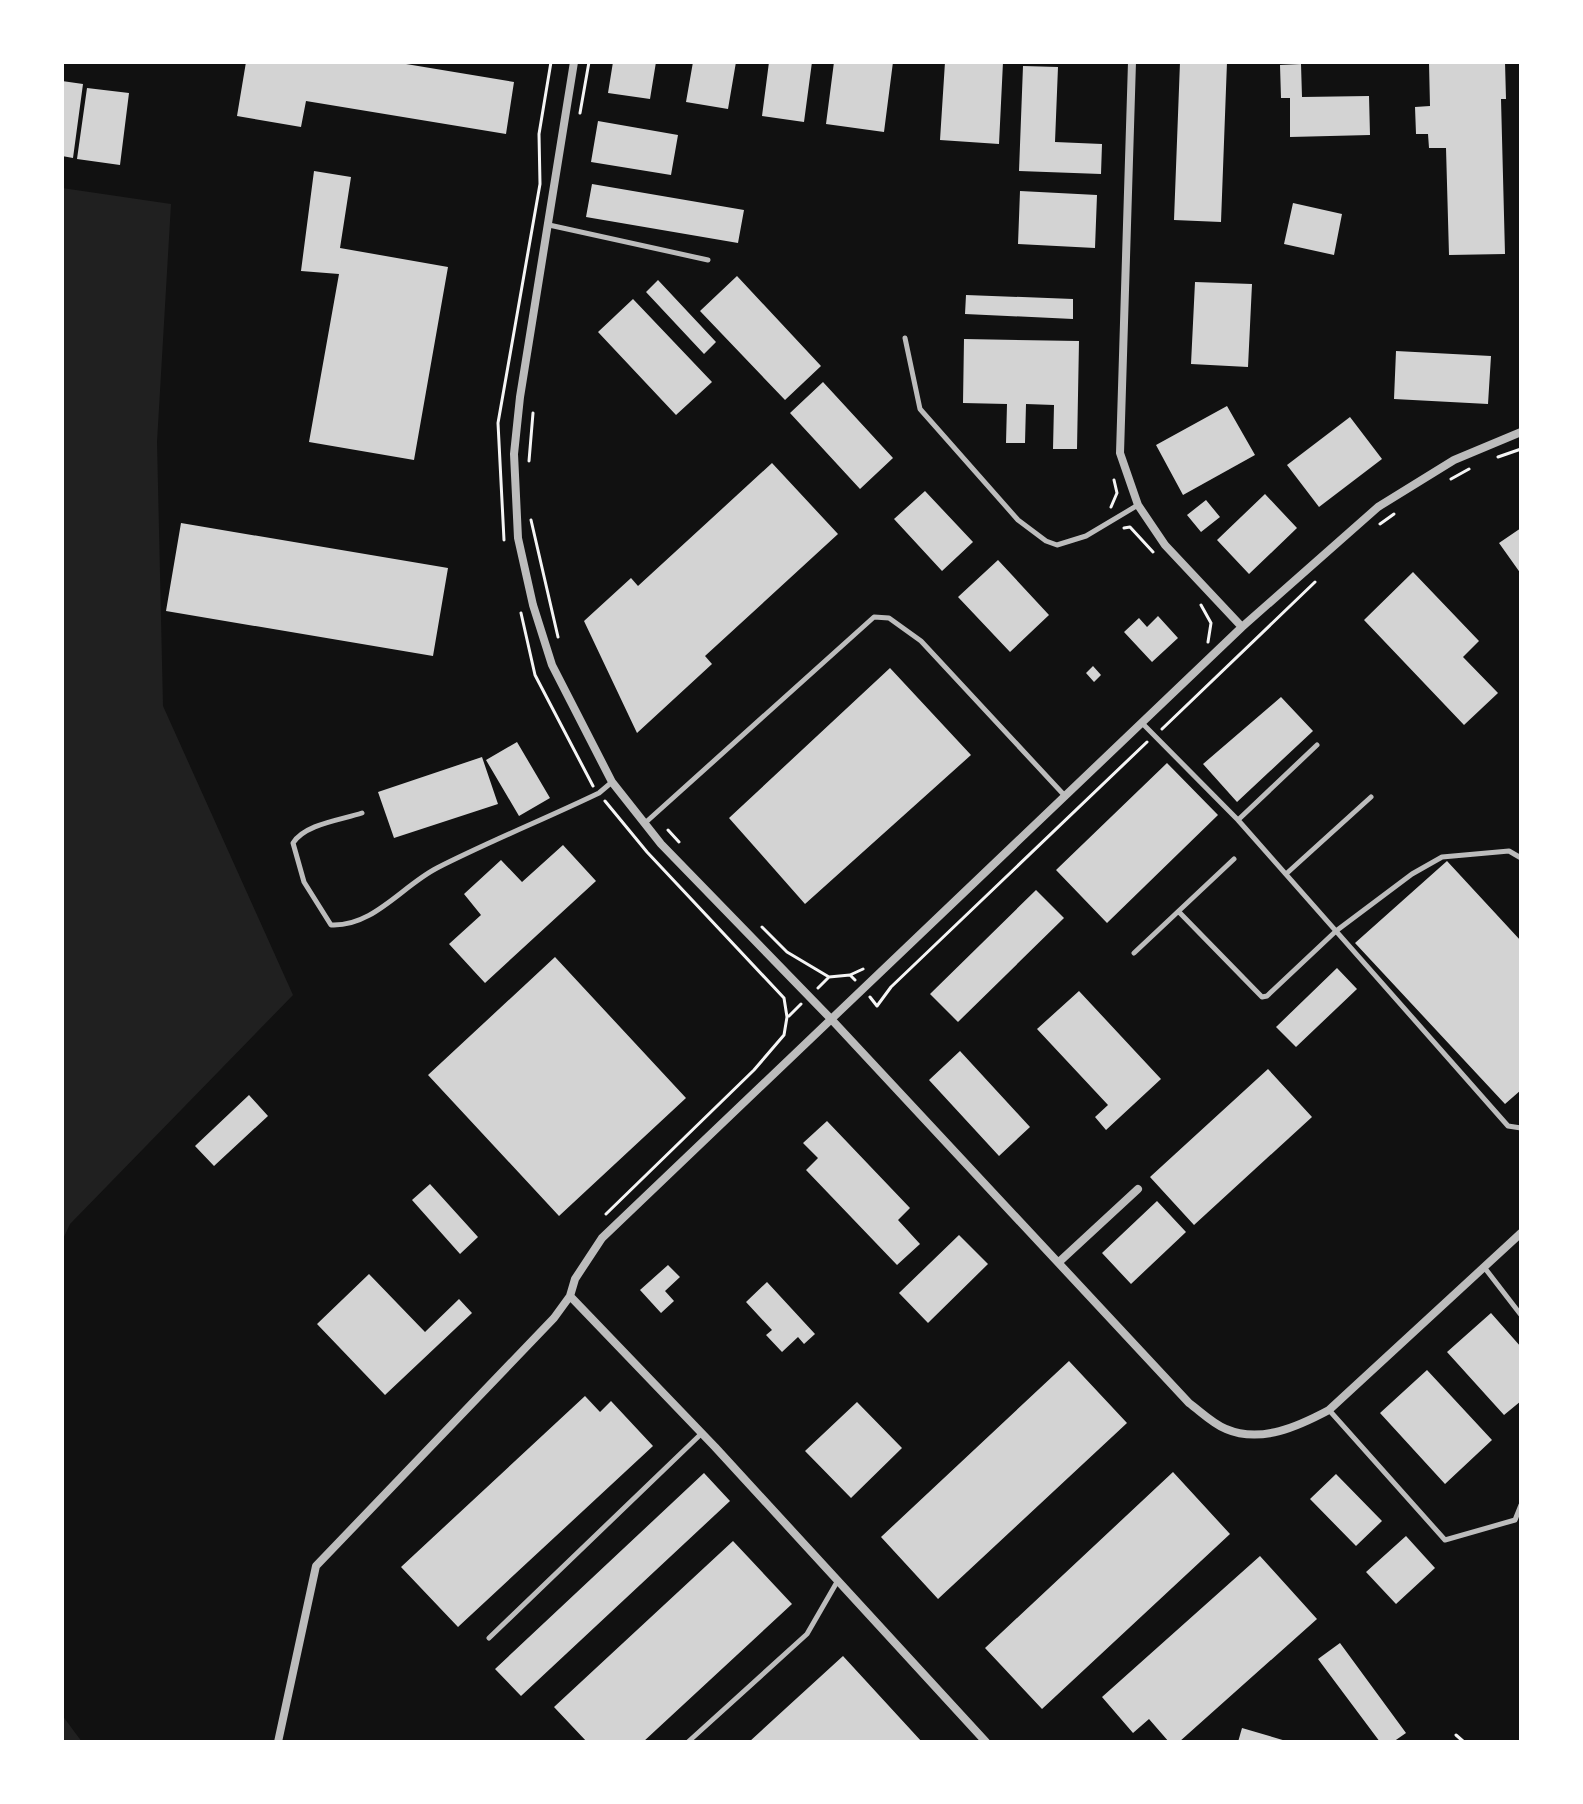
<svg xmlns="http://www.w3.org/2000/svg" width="1583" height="1804" font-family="Merriweather,serif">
<rect width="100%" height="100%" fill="#111"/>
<!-- green -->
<path fill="#202020" d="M62,188L171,204L157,442L163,706L293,995L70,1224L62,1241Z
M62,1715L82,1742H62Z"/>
<!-- building -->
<path fill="#d3d3d3" d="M246,62H394L514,82L506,134L306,101L301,127L237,116Z
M613,62H656L650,99L608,93Z
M693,62H736L728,109L686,102Z
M769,62H812L804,122L762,116Z
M834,62H893L884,132L826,124Z
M945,62H1003L999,144L940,140Z
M1180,62H1227L1221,222L1174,220Z
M1505,62L1506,99H1501L1505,254L1449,255L1446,148H1429L1428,134H1416L1415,107L1430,106L1429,63Z
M1301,64L1302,97L1369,96L1370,135L1290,137V98H1281L1280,65Z
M1023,66L1058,67L1055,142L1102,144L1101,174L1019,171Z
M62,81L83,84L73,158L62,156Z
M87,88L129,93L120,165L77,159Z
M598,121L678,135L671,175L591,162Z
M314,171L351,177L340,248L448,267L414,460L309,442L339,274L301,271Z
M592,184L744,210L738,243L586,217Z
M1020,191L1097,195L1095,248L1018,244Z
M1293,203L1342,214L1334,255L1284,244Z
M737,276L821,366L785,400L700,311Z
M658,280L716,342L704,354L646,292Z
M1195,282L1252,284L1248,367L1191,364Z
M966,295L1073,299V319L965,314Z
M633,299L712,382L676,415L598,332Z
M964,339L1079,341L1077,449H1053L1054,405L1026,404L1025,443H1006L1007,404L963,403Z
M1396,351L1491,356L1488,404L1394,399Z
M823,382L893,458L860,489L790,413Z
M1227,406L1255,455L1183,495L1156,445Z
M1350,417L1382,459L1319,507L1287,465Z
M772,463L838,534L705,656L712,664L637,733L584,621L631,578L638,586Z
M925,491L973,542L942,571L894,519Z
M1265,494L1297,528L1249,574L1217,540Z
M1206,500L1220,517L1201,532L1187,515Z
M181,523L448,568L433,656L166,611Z
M1521,528V574L1499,543Z
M998,560L1049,615L1010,652L958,597Z
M1413,572L1479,641L1463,657L1498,693L1464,725L1364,620Z
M1158,616L1178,638L1152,662L1124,632L1139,618L1147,627Z
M1093,666L1101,675L1094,682L1086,673Z
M890,668L971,755L805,904L729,818Z
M1281,697L1313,731L1237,802L1203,764Z
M517,742L550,798L519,816L486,760Z
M482,757L498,804L394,838L378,792Z
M1167,763L1218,815L1107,923L1056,870Z
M563,845L596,881L485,983L449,944L481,915L464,894L501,860L522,882Z
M1447,861L1521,941V1090L1505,1104L1355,943Z
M1036,890L1064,918L958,1022L930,994Z
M555,957L686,1098L559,1216L428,1075Z
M1337,968L1357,989L1296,1047L1276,1027Z
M1079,991L1161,1079L1106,1130L1095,1117L1108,1105L1037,1029Z
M960,1051L1030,1127L999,1156L929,1080Z
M1268,1069L1312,1117L1194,1225L1150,1177Z
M249,1095L268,1116L214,1166L195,1146Z
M827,1121L910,1208L898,1220L920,1244L897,1265L806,1170L818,1158L803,1143Z
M430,1184L478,1237L460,1254L412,1200Z
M1157,1201L1186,1232L1131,1284L1102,1253Z
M959,1235L988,1264L928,1323L899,1293Z
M668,1265L680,1277L665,1291L674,1301L661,1313L640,1290Z
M369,1274L425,1332L459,1299L472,1313L385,1395L317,1324Z
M767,1282L815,1334L804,1344L798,1337L782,1352L766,1335L772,1330L746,1302Z
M1491,1313L1521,1347V1401L1504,1415L1447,1352Z
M1069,1361L1127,1423L938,1599L881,1537Z
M1427,1370L1492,1440L1445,1484L1380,1413Z
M585,1396L600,1412L611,1401L653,1446L458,1627L401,1567Z
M857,1402L902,1448L851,1498L805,1451Z
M1173,1472L1230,1534L1042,1709L985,1648Z
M704,1473L730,1501L521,1696L495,1669Z
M1336,1474L1382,1521L1356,1546L1310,1499Z
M1406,1536L1435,1568L1396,1604L1366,1572Z
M733,1541L792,1604L643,1742H587L554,1707Z
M1260,1556L1317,1619L1179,1742H1169L1149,1719L1133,1733L1102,1697Z
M1340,1643L1406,1733L1393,1742H1380L1318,1659Z
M843,1656L922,1742H749Z
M1242,1728L1286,1741V1742H1238Z"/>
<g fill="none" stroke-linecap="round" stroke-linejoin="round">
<!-- path -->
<path stroke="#f5f5f5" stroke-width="3" d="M580,113L589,62
M1498,457L1521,449
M529,461L533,413
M1451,479L1469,469
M1111,507L1117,493L1114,480
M531,520L558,637
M1380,524L1394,514
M1124,528L1130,527L1153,552
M504,540L498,423L540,184L539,134L551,62
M1201,605L1211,623L1208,642
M521,613L535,675L593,786
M1162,729L1315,582
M605,801L647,852L784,998L787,1017L784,1035L754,1070L606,1214
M668,830L679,842
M762,927L787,952L829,977
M850,975L863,969
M818,988L829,977L850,975L855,980
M870,997L877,1006L891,987L1147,742
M789,1016L801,1004
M1456,1735L1464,1742"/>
<!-- service -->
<path stroke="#bcbcbc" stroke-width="5" d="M549,225L708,260
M905,338L920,409L1018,520L1046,541L1057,545L1086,536L1138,505
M1143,724L1238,820L1508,1126L1521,1128
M362,813C341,820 305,824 293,843L304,882L331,925C373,927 402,886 437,868C490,841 545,819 599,793L612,782
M1238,820L1317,745
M645,823L874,617L889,618L921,641L1065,796
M1286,874L1371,797
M1179,912L1262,997L1267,996L1336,931L1412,874L1442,857L1509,851L1521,858
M1134,953L1234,859
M1484,1267L1521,1315
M1329,1410L1445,1540L1515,1520L1521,1505
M489,1638L701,1434
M688,1742L807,1634L837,1582"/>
<!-- minor -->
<path stroke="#bcbcbc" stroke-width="8" d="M574,62L520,397L514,454L518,538L533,605L552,665L612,782L661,844L832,1020L1189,1403C1200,1411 1213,1424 1226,1429C1261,1444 1299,1426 1329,1410L1521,1233
M1132,62L1120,453L1138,505L1165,545L1242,627
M1059,1262L1138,1189
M278,1742L316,1566L554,1318L570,1296
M986,1742L715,1447L570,1296L575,1279L602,1238L1242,627L1378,507L1454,460L1521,432"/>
</g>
<!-- border -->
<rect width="1583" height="1804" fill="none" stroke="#ffffff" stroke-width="128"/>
</svg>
